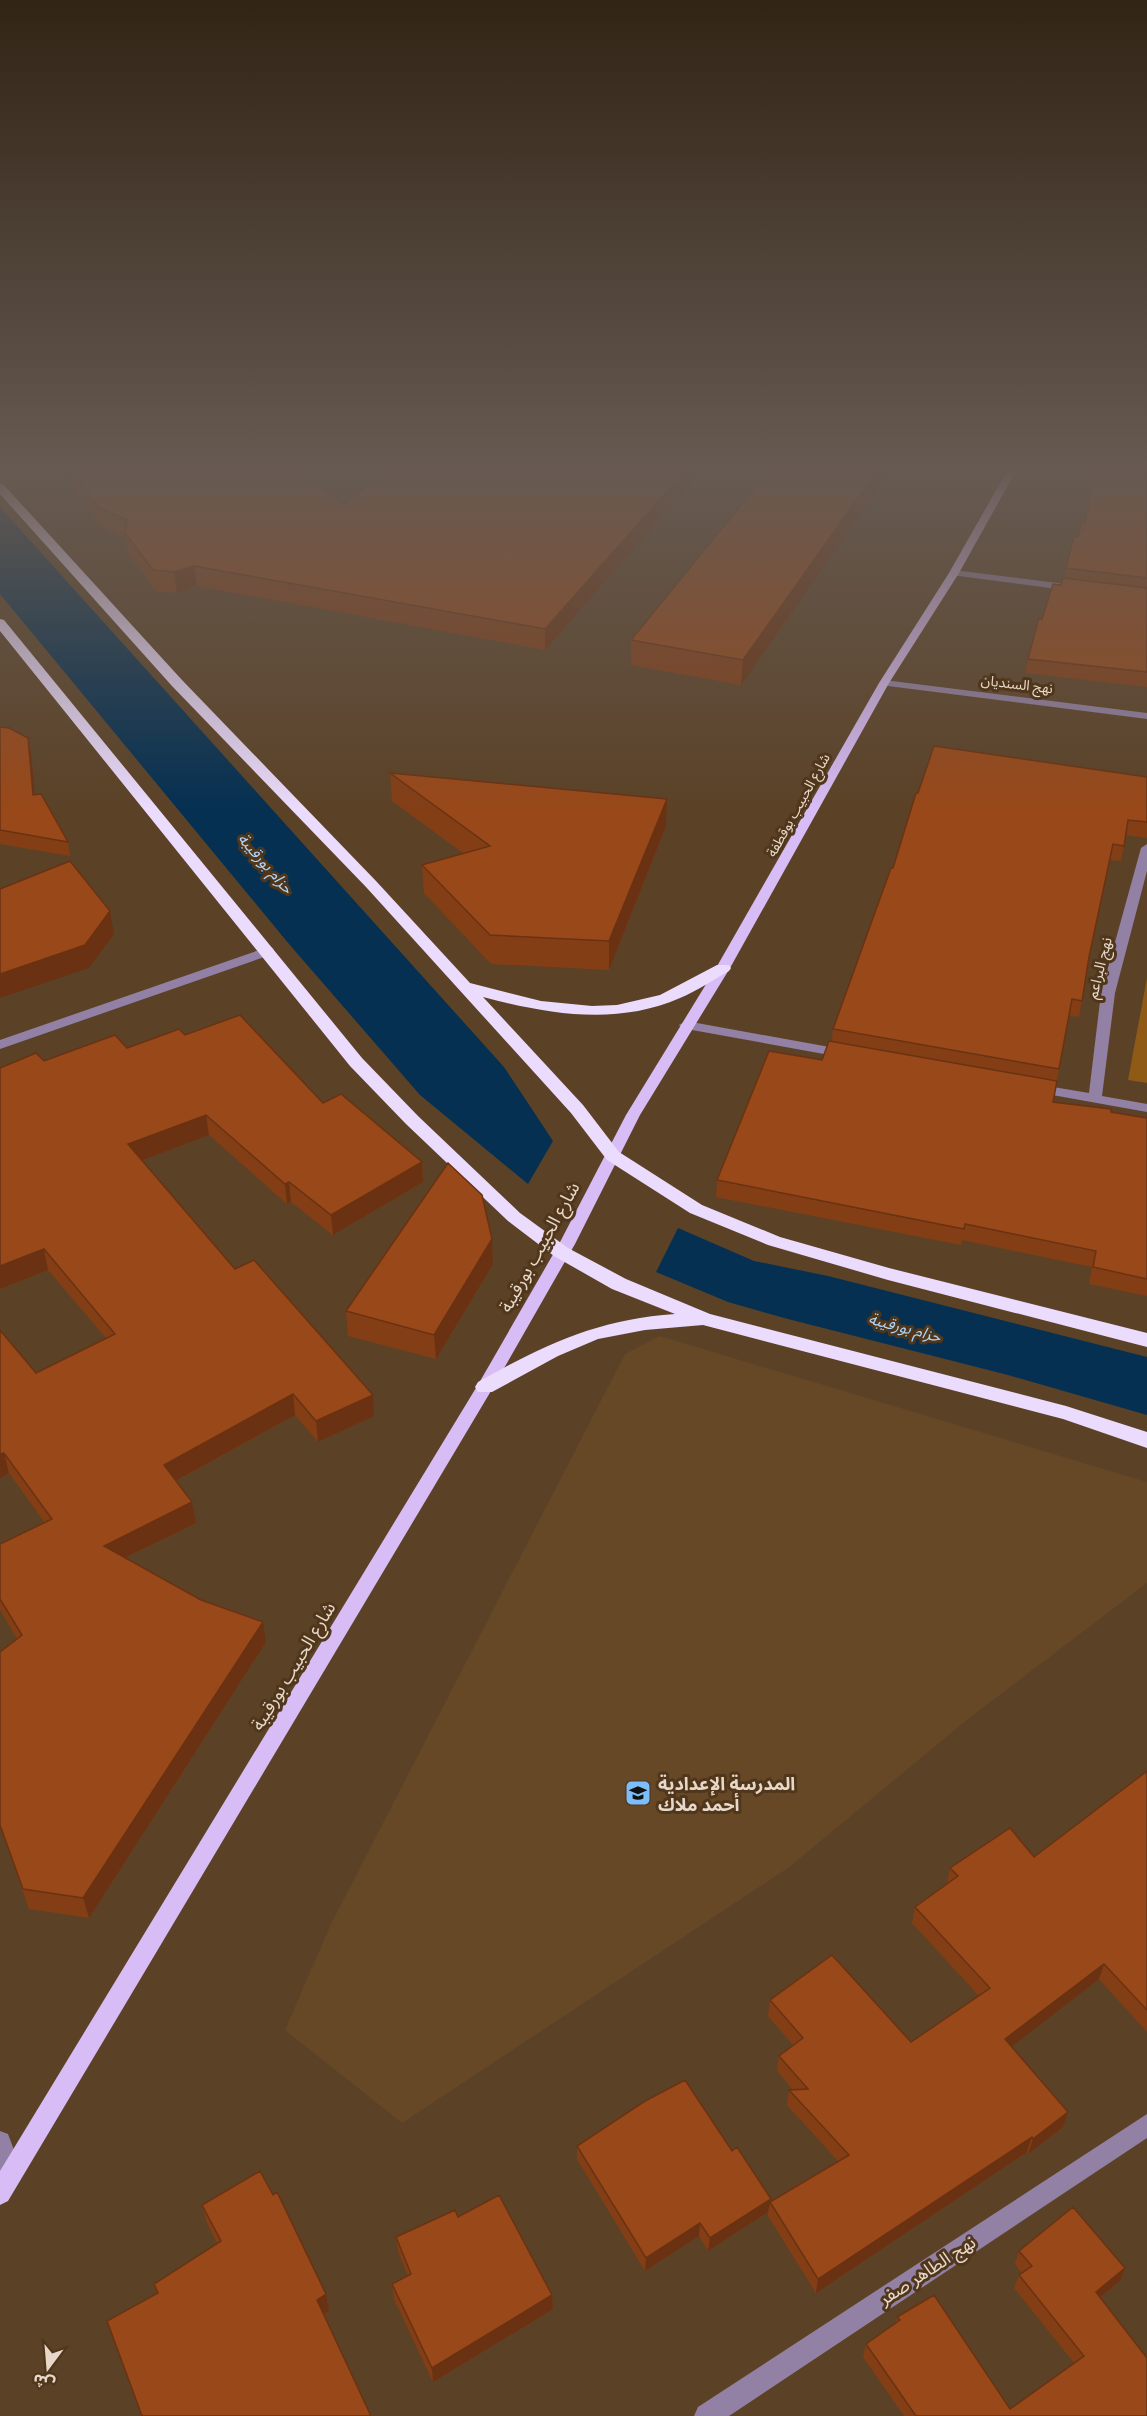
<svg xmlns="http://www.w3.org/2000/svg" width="1147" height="2416" font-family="'IBM Plex Sans','Noto Sans Arabic',sans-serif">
<rect width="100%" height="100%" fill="#5b4227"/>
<!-- built -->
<path fill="#664726" d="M660,1336L1147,1482V1583L968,1719L788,1868L402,2123L285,2030L331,1924L625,1354Z"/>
<!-- green -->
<path fill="#8f5a16" d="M1147,978V1083L1128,1080Z"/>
<!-- water -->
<path fill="#053051" d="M0,507L504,1067L553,1141L528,1184L420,1095L289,944L0,594Z
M678,1228L754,1261L828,1276L1147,1357V1415L1008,1375L788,1319L728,1302L656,1272Z"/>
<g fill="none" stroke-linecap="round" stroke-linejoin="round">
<!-- minor -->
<path fill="#9281a4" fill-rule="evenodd" d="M954,570L1073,585L1078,588L1073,591L951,575V571Z
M884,680L1147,713V719L880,685L879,683Z
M1147,844V871L1115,993L1102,1096L1147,1104V1112L1030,1091L1028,1088L1035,1084L1089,1093L1101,993L1141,848Z
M268,947L273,948L274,951L273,954L0,1049V1040Z
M686,1021L846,1050L853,1054L846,1058L681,1028L679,1025Z
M1147,2114V2138L729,2416H694L698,2407Z
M0,2131L8,2134L23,2174L19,2182L11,2186L3,2182L0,2175Z"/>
<!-- major -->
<path fill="#d8bcf5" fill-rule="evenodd" d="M1007,471H1016L959,573L889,683L730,968L640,1115L575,1244L491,1391L8,2201L0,2205V2171L479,1383L559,1244L626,1115L716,968L879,683L949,573Z"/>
<!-- highway -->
<path fill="#ebdbfd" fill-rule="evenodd" d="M0,484L4,485L182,680L376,881L470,983L541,1001L592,1006L617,1005L660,995L717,965H729L731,968L729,971C713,980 697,991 680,998C616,1026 548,1014 483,997L583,1105L619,1152L702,1205L780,1237L889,1268L1147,1333V1347L888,1280L768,1245L690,1213L607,1160L571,1113L366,887L172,686L0,494Z
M0,619L4,620L362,1058L418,1116L520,1213L568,1248L626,1279L710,1314L1066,1406L1147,1432V1448L1063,1419L703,1325L645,1330L598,1339L558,1356L492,1392H478L475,1387L478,1382C544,1345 598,1319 675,1314L612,1289L554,1256L508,1221L406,1124L350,1066L0,631Z"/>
</g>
<!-- wall -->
<path fill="#833e16" d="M59,471H303L344,505L702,471L545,650L197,586L177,593L156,591L128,553L125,538L101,527Z
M769,471L741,685L631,665V640Z
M1147,471V687L1025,673L1028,659L1042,619L1061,585L1064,578L1066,568L1078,537L1085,522Z
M0,727L28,738L31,752L34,794L68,842L70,856L0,844Z
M390,773L666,826L609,970L491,964L424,893L422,865L463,853L392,801Z
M1147,777V838L1126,835L1121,861L1110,860L1088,961L1079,1017L1069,1015L1053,1102L1147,1118V1296L1089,1284L1092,1267L962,1240L961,1245L716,1197L717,1180L822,1060L832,1041L833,1029L893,868L918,793Z
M185,1035L323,1103L422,1162L423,1182L333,1235L291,1202L287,1204L209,1135L142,1160L235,1269L374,1416L318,1442L295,1415L176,1481L196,1523L125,1558L266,1642L89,1918L29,1909L0,1826L17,1639L0,1610V1544L45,1523L9,1473L0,1478V1330L36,1373L106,1338L48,1270L0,1289L44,1061L127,1048Z
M493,1264L436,1359L348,1336L346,1311Z
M1147,1771V2032L1099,1979L1011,2046L1068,2112L1063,2127L1028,2154L1027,2152L816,2293L768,2216V2212L708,2251L699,2236L645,2271L577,2159V2146L732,2151L771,2201L838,2161L787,2105L789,2090H793L777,2071L779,2056L793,2045L768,2016L770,2000L911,2042L979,1996L912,1923L915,1907L947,1884L950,1868L1034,1857Z
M202,2205L326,2294L329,2311L324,2315L157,2294L154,2284L217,2243L207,2223Z
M458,2217L552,2295L553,2309L433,2382L394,2299L392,2284L408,2276L398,2251L396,2237Z
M1019,2251L1120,2281L1100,2298L1147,2416H904L863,2357L866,2344L896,2323L897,2317L1010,2409L1074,2363L1014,2288L1019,2275L1022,2273L1015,2264Z"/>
<!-- shaded-wall -->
<path fill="#6a3212" d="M685,471H702L545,650V629Z
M877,471H891L741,685L743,660Z
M194,566L197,586L177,593L174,572Z
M28,738L31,752L36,809L33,795Z
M667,799L666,826L609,970V941Z
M110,911L114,934L89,968L0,998V974Z
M206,1115L209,1135L132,1164L128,1144Z
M422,1162L423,1182L333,1235L331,1215Z
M289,1182L291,1202L287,1204L285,1184Z
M492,1239L493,1264L436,1359L434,1335Z
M44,1249L48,1270L0,1289V1266Z
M293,1394L295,1415L168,1485L164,1465Z
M373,1395L374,1416L318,1442L316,1421Z
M4,1453L9,1473L0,1478V1454Z
M192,1502L196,1523L108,1566L104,1546Z
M263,1622L266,1642L89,1918L83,1898Z
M1104,1964L1099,1979L1001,2055L1005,2039Z
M1068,2112L1063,2127L1028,2154L1033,2139Z
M1032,2137L1027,2152L816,2293L818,2279Z
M771,2199L768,2212L708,2251L710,2238Z
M700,2223L699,2236L645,2271L646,2258Z
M1125,2268L1120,2281L1091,2305L1096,2292Z
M326,2294L329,2311L320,2317L317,2300Z
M552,2295L553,2309L433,2382L432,2368Z"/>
<!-- building -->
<path fill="#984819" stroke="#6a3212" stroke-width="1.5" d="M71,471H303L344,505L384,471H685L545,629L194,566L174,572L153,570L125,533L127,520L98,507Z
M769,471H877L743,660L631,640Z
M1095,471H1147V578L1066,568L1074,536L1078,537L1082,521L1085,522Z
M1063,578L1147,588V672L1028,659L1039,618L1042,619L1053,584L1061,585Z
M0,727L9,728L28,738L33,795L41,794L68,842L0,830Z
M934,746L1147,777V822L1128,820L1124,846L1113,844L1089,957L1082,1001L1072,999L1059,1069L833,1029L891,868H893L916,793H918Z
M390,773L667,799L609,941L490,935L422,865L490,846Z
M70,861L110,911L85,945L0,974V889Z
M240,1015L323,1103L341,1094L422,1162L331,1215L289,1182L285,1184L206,1115L128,1144L235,1269L254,1260L373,1395L316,1421L293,1394L164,1465L192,1502L104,1546L201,1600L263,1622L83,1898L23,1889L0,1825V1652L22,1635L0,1599V1544L52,1519L4,1453L0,1454V1330L36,1373L115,1334L44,1249L0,1266V1068L36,1053L44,1061L115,1035L127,1048L179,1029L185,1035Z
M829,1041L1057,1081L1053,1102L1111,1109V1112L1147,1118V1279L1093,1267L1096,1251L965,1224L964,1229L717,1180L769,1051L822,1060Z
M448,1163L482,1195L492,1239L434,1335L346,1311Z
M1147,1771V2010L1104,1964L1005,2039L1068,2112L1033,2139L1032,2137L818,2279L770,2202L849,2155L789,2090L808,2089L779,2056L803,2038L770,2000L832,1955L911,2042L990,1988L915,1907L958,1876L950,1868L1010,1828L1034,1857Z
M685,2080L732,2151L737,2147L771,2199L710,2238L700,2223L646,2258L577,2146L645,2101Z
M260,2171L273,2195L277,2192L326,2294L317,2300L371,2416H142L107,2321L158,2293L154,2284L221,2241L202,2205Z
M499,2195L552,2295L432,2368L392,2284L411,2274L396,2237L455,2210L458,2217Z
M1073,2207L1125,2268L1096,2292L1147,2358V2416H916L866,2344L900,2320L897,2317L934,2295L1010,2409L1084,2356L1019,2275L1032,2266L1019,2251Z"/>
<!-- sky -->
<linearGradient id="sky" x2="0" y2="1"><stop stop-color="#322415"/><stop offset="0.58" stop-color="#665a52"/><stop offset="1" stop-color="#665a52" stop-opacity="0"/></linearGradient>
<rect width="1147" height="809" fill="url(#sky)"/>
<!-- icons -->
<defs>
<g id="school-square" transform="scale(1.35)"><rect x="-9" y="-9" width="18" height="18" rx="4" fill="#7cbef9" stroke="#50371c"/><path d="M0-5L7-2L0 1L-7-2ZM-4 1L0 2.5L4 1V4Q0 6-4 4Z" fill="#111"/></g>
</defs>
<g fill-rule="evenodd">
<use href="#school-square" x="638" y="1793"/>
</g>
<g text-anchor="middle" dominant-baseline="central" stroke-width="6" stroke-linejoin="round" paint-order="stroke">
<!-- far-street labels -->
<g font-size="14" fill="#e8d8c9" stroke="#50371c">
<text transform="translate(1017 684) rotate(7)">نهج السنديان</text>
<text transform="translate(798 805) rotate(-61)">شارع الحبيب بوقطفة</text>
</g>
<!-- street labels -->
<g font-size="15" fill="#e8d8c9" stroke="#50371c">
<text transform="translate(1099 968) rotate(-76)">نهج البراعم</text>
</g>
<!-- water labels -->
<g font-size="16" font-style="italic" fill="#b0d4f6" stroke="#50371c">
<text transform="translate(266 863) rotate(49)">حزام بورقيبة</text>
<text transform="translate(905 1327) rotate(15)">حزام بورقيبة</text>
</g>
<!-- near-street labels -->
<g font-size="18" fill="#e8d8c9" stroke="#50371c">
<text transform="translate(539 1247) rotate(-61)">شارع الحبيب بورقيبة</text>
<text transform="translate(293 1666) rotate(-59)">شارع الحبيب بورقيبة</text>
<text transform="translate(927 2270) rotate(-33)">نهج الطاهر صفر</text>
</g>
<!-- near-poi labels -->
<g font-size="18" font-weight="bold" fill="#e8d8c9" stroke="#50371c" text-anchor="start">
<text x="658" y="1783">المدرسة الإعدادية<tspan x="658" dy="21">أحمد ملاك</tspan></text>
</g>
</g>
<!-- north arrow -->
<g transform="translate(48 2368) rotate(196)" stroke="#50371c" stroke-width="4.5" paint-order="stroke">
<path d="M0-4.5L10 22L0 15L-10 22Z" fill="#e8d8c9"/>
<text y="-9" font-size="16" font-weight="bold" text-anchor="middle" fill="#e8d8c9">ش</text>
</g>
</svg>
